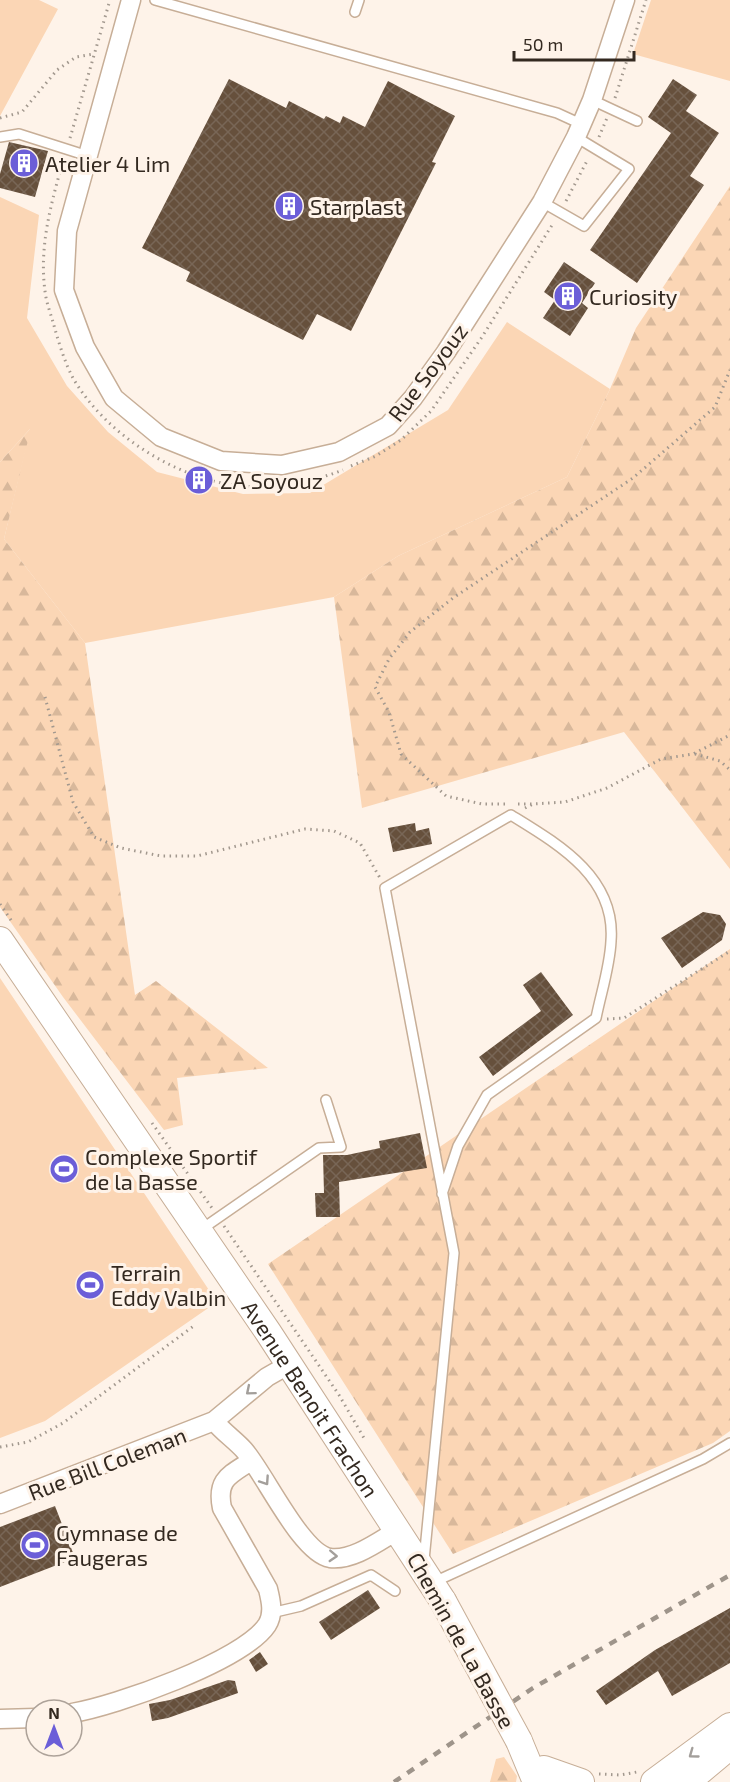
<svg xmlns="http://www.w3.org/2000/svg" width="730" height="1782" font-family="'Exo 2',sans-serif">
<defs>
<pattern id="forest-firs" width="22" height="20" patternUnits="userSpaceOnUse" patternTransform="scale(1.5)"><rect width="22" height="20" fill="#fbd6b5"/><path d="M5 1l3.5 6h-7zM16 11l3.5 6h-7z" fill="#d8b89b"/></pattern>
<pattern id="building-cross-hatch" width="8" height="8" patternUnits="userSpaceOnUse" patternTransform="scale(1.5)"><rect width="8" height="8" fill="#66503c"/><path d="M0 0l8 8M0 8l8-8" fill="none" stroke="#786656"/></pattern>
</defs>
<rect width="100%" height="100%" fill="#fef3e9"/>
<!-- grass -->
<path fill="#fbd6b5" d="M0,0H39L58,9L0,116Z
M651,0H730V81L633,54Z
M0,197L39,215L27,318L67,386L108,432L157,472L243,494L310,493L448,410L507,322L610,389L567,477L398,556L334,597L85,643L4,539L30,429L0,462Z
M0,978L217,1302L45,1421L0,1438Z"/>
<!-- forest -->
<path fill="url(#forest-firs)" d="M730,186V869L624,732L362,808L334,597L398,556L567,477L610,389L636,328Z
M31,428L4,539L85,643L135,995L156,981L268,1068L177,1078L183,1125L164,1130L63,997L0,907V462Z
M730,949V1431L713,1443L453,1554L268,1264Z
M504,1757L517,1776L516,1782H490L496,1759Z"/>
<!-- building -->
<path fill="url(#building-cross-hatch)" d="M229,79L286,108L289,101L324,119L326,116L340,123L343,116L365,127L388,81L455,116L432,162L436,163L351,331L317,314L303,340L186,281L190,272L142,248Z
M673,79L697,95L686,111L719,133L690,176L704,185L637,283L590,250L671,133L648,117Z
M9,142L48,151L35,197L0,188V174Z
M564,262L595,283L582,303L588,308L570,336L543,318L555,300L544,292Z
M415,823L416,831L429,828L432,844L393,852L388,828Z
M703,912L720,915L726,924L722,940L682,968L661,938Z
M541,972L573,1015L493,1076L479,1057L541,1011L523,985Z
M420,1133L427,1168L339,1182L340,1217H316L315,1193H324L323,1155H347L380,1148L379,1141Z
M55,1506L75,1558L0,1587V1527Z
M368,1590L380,1608L331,1640L319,1622Z
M730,1608V1663L672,1696L658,1671L606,1705L596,1691L655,1650Z
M260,1652L268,1664L256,1672L249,1660Z
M228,1680L235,1681L238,1693L168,1718L152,1721L149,1704L170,1700Z"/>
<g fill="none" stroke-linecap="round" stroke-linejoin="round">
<!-- lane casing -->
<g stroke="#c7ae97" stroke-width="12">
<path id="lane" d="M155,0L557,113L581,124
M355,12L359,0
M592,100L637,121
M0,137L19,134L88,156
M542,202L584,226L629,169L576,137
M199,1231L319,1148L341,1147L326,1100
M424,1560L454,1253L385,888L511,815C558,844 616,877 611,941C610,966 601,993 596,1018L487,1095L458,1146L442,1194
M434,1582L703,1459L730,1443
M271,1613L301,1606L371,1575L395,1591"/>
</g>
<!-- street casing -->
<g stroke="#c7ae97" stroke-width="21">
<path id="street" d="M131,0L67,231L64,290L85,347L114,398L161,437L221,461L282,465L339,452L388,426L413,398L446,352L542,202L576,137L592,100L625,0
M214,1421C223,1432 235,1440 244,1450C265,1474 301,1553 330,1558C353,1561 379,1541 398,1530
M0,1504L214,1421L267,1377L288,1365
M72,1713C115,1706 243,1661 267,1625C274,1614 271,1601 268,1589L222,1508C216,1479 230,1475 251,1461
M0,1719L36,1718"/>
</g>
<!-- secondary casing -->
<g stroke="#c7ae97" stroke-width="28">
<g id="secondary">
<path id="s1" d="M0,940L268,1332L443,1601"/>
<path d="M519,1741L536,1782"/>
<path d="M544,1769L581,1782"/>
<path d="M654,1782L730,1726"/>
<path d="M687,1782L730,1746"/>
</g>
</g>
<!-- path -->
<path stroke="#a2988e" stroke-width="3" stroke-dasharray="1.5 4.5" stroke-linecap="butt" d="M615,98L646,0
M0,118L22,112L57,70L76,57L93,54
M599,137L607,118
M70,138L110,0
M63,161C51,204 39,246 45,291C46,301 50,312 53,322C58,340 64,361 73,378C105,434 176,479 240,486C273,489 312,482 343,470
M566,201L588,159
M351,466L376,456L401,440L431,411L482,337L554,222
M45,697L73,802L94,837L121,848L161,856H197L305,829L334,831L360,843L380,878
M695,754L720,761L730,770
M505,804H482L446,796L401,754L389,712L375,687L389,659L410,632L453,598L633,478L715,407L730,370
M518,804H533
M525,808L533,804L565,802L607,788L661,759L693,754L730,735
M0,904L13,923
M607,1019L624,1018L730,951
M152,1123L212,1208
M224,1226L339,1395L364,1438
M0,1447L28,1442L63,1423L195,1325
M599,1774L620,1775L637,1772"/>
<!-- lane -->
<use href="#lane" stroke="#fff" stroke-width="9"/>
<!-- street -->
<use href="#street" stroke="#fff" stroke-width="18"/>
<!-- secondary -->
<use href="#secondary" stroke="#fff" stroke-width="26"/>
<!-- rail -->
<path stroke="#9e948a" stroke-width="4.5" stroke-dasharray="8 8" stroke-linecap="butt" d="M394,1782L533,1688L730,1575"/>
<!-- secondary-bridge casing -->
<g stroke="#c7ae97" stroke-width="28" stroke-linecap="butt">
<path id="secondary-bridge" d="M443,1601L519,1741"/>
</g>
<!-- secondary-bridge -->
<use href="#secondary-bridge" stroke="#fff" stroke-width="26"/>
</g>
<!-- one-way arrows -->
<defs><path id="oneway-chevron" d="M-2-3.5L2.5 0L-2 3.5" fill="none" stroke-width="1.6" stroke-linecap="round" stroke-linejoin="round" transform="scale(1.5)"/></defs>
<g stroke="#a39f9b">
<use href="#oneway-chevron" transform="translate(250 1391) rotate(140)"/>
<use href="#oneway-chevron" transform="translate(265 1481) rotate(56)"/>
<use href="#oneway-chevron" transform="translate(333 1556) rotate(3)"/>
<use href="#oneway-chevron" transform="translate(693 1754) rotate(144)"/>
</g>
<!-- icons -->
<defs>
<g id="building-disc" transform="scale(1.5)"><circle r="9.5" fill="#6b5ed8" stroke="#fef3e9"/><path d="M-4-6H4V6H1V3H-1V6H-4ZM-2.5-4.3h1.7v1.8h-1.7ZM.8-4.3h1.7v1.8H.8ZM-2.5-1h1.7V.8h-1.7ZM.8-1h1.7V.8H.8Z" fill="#fff"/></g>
<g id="stadium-disc" transform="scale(1.5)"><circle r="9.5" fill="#6b5ed8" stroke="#fef3e9"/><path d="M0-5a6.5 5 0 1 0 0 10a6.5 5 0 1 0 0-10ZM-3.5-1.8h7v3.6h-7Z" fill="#fff"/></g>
</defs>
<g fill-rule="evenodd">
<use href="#building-disc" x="24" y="163"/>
<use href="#building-disc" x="289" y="206"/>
<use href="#building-disc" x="568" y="296"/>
<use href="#building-disc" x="199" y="480"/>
<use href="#stadium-disc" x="64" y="1169"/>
<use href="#stadium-disc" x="90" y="1285"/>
<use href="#stadium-disc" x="35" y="1545"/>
</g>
<g text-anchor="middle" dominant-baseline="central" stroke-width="6" stroke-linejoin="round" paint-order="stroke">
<!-- poi labels -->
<g font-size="22" fill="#332920" stroke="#fef3e9" text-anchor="start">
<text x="45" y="163">Atelier 4 Lim</text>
<text x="310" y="206">Starplast</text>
<text x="589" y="296">Curiosity</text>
<text x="220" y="480">ZA Soyouz</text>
<text x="85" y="1156">Complexe Sportif<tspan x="85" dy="25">de la Basse</tspan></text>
<text x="111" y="1272">Terrain<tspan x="111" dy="25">Eddy Valbin</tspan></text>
<text x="56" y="1532">Gymnase de<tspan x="56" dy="25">Faugeras</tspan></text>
</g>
<!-- street labels -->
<g font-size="22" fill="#332920" stroke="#fef3e9">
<text transform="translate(427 372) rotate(-53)">Rue Soyouz</text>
<text stroke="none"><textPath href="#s1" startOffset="554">Avenue Benoit Frachon</textPath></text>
<text transform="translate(107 1463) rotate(-21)">Rue Bill Coleman</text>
<text transform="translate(462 1640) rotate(61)">Chemin de La Basse</text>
</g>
</g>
<!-- north arrow -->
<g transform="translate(54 1728)"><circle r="28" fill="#fef3e9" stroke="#ada299" stroke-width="1.5"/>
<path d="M0-4.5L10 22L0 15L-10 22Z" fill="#6b5ed8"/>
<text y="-9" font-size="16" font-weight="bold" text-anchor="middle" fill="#332920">N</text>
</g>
<!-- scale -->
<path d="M514 51v9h120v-9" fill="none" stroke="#332920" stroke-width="3"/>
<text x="523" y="51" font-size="18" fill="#332920" stroke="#fef3e9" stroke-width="4.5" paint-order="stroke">50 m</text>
</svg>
